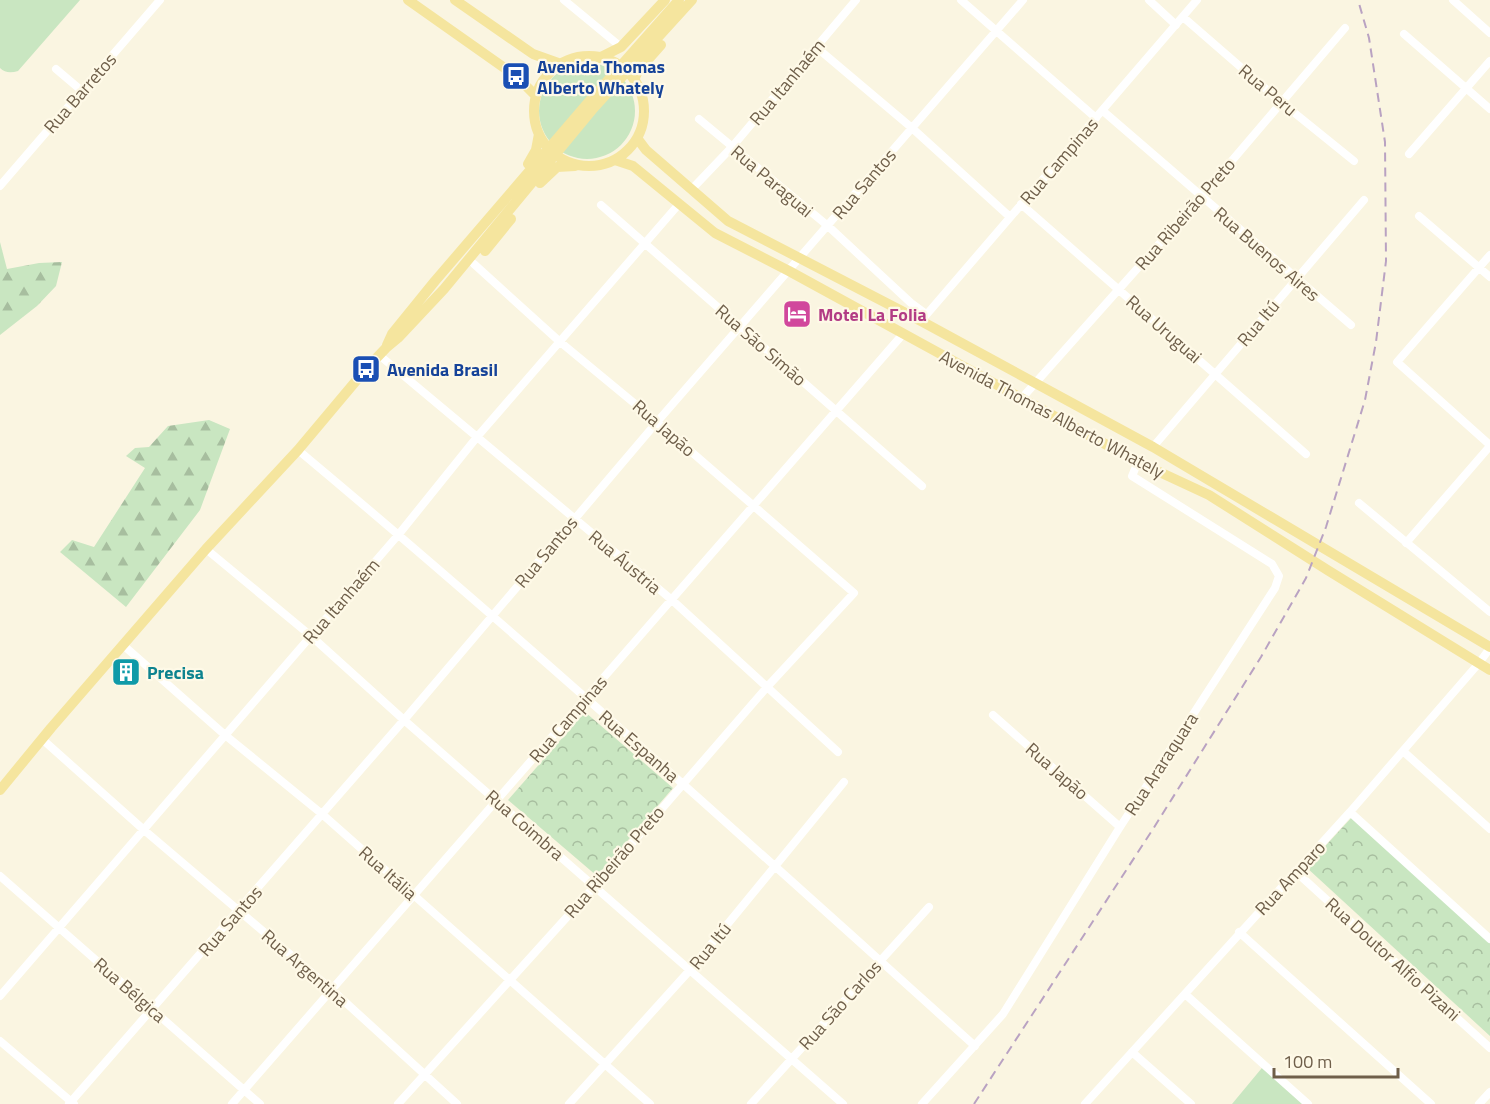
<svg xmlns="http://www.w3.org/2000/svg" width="1490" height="1104" font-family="'Titillium Web',sans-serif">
<defs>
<pattern id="forest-firs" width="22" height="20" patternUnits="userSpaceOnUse" patternTransform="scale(1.5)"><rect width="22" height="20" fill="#c9e6c1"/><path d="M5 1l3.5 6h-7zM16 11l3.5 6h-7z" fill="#a7be9f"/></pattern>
<pattern id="park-crowns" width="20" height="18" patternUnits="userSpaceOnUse" patternTransform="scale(1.5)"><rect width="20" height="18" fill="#c9e6c1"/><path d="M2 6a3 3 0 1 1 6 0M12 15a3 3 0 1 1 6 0" fill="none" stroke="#a7be9f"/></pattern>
</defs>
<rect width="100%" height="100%" fill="#faf5e1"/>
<!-- green -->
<path fill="#c9e6c1" d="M0,0H80L18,71C11,73 5,73 0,68Z
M539 111a48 48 0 1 1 96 0a48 48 0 1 1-96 0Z
M1266,1063L1310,1104H1232Z"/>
<!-- forest -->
<path fill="url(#forest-firs)" d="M0,242L7,269L39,263L62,262L56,286L37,306L0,335Z
M209,420L230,429L200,510L126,607L60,552L72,540L94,547L145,468L126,456L135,448L149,447L168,426Z"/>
<!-- park -->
<path fill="url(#park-crowns)" d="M585,712L673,788L597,876L508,800Z
M1352,817L1490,943V1036L1306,867Z"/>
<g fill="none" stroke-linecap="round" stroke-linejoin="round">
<!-- minor -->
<path stroke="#fff" stroke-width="8" d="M564,0L621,47
M961,0L1096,118
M1149,0L1176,25
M1453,0L1490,33
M1183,17L1281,102L1354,161
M1404,34L1490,109
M816,47L912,128L1010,217
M56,69L82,91
M1103,111L1351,325
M699,119L828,226L911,303L926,314
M1409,154L1490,61
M0,186L160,0
M691,190L732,147L856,0
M1021,204L1306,454
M601,205L922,486
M1419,216L1490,277
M1490,255L1397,362L1490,445
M921,321L1197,0
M379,355L672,600L838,752
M1022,398L1201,197L1345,28
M1153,447L1364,200
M298,450C529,643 751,845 975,1046
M1359,503L1490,612
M1406,543L1490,446
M206,549L311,636L404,720L843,1104
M123,645L225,735L322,814L650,1104
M993,715L1120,827
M42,739L144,830L332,990L457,1104
M1404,752L1490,829
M1350,812L1490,939
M1295,871L1490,1048
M0,876L260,1104
M1239,932L1431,1104
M1185,994L1308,1104
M0,996L399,534L477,437L679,204
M0,1041L74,1104
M1132,1052L1191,1104
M69,1104L404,720L657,422L1023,0
M232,1104L903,334
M398,1104L595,886L767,687L854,593L657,422L559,341L474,264
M569,1104L690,970L844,782
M751,1104L929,907
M922,1104L1003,1014L1120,827L1275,588L1279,576L1272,564L1132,476L1138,462
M1085,1104L1350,812L1479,663L1490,648
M1479,1104L1490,1092"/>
<!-- major -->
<path stroke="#f5e59e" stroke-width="10" d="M408,0L516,76L536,96
M455,0L533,54L561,64
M534 111a55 55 0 1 1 110 0a55 55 0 1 1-110 0Z
M599,58L621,47L665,0
M634,80L638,71L661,45
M637,138L646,150L728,221L921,321L1153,447L1490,647
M615,160L633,166L715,233L789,271L1138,462L1209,495L1329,571L1490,670
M528,164L536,150L539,134
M540,183L557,167L575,166
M485,251L511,219
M387,345L392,334L435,281L586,105L679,0
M0,790L51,728L206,549L298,450L366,369L386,348L398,338L444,289L592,110L692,0"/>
<!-- rail -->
<path stroke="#b9a2c2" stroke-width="2" stroke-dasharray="9 6" stroke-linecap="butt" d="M974,1104L1153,829L1261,657L1306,578L1326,527L1365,400L1376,342L1386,261L1385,142L1369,38L1358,0"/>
</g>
<!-- icons -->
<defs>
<g id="bus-square" transform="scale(1.5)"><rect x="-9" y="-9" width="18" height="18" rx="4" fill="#1a4fb4" stroke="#fef9e7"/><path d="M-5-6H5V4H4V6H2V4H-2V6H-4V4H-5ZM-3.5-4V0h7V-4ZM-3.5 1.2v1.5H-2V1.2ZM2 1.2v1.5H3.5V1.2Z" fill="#fff"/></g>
<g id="hotel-square" transform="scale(1.5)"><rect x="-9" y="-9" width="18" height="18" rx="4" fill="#d1479c" stroke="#fef9e7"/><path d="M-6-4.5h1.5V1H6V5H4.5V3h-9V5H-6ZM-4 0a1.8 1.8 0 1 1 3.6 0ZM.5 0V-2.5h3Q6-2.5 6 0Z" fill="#fff"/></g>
<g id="building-square" transform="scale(1.5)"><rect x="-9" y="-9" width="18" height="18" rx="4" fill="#0f9aa8" stroke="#fef9e7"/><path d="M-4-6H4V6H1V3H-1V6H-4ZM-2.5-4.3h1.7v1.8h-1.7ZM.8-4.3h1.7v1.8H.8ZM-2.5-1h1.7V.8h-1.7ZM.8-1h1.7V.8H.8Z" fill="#fff"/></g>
</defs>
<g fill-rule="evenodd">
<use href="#bus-square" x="516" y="76"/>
<use href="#hotel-square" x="797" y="314"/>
<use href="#bus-square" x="366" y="369"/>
<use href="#building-square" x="126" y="672"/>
</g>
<g text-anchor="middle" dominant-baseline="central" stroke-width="4.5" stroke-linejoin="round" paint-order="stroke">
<!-- transit labels -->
<g font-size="18" font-weight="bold" fill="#164399" stroke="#fef9e7" text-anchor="start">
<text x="537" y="66">Avenida Thomas<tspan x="537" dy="21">Alberto Whately</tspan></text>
<text x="387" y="369">Avenida Brasil</text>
</g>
<!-- street labels -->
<g font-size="18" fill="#6f5f4a" stroke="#fef9e7">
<text transform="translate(787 82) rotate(-50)">Rua Itanhaém</text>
<text transform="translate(1268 90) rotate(40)">Rua Peru</text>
<text transform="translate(80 93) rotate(-49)">Rua Barretos</text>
<text transform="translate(1059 161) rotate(-49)">Rua Campinas</text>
<text transform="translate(772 181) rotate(40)">Rua Paraguai</text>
<text transform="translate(864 184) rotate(-49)">Rua Santos</text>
<text transform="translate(1185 214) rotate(-49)">Rua Ribeirão Preto</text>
<text transform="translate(1267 254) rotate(41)">Rua Buenos Aires</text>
<text transform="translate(1258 323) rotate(-50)">Rua Itú</text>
<text transform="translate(1164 329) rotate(41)">Rua Uruguai</text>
<text transform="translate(761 345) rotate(41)">Rua São Simão</text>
<text transform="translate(1052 414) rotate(28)">Avenida Thomas Alberto Whately</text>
<text transform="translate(664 428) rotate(41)">Rua Japão</text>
<text transform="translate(546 552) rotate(-50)">Rua Santos</text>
<text transform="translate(625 562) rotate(40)">Rua Áustria</text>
<text transform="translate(341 601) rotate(-49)">Rua Itanhaém</text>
<text transform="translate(568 719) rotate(-49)">Rua Campinas</text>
<text transform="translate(639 746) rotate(41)">Rua Espanha</text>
<text transform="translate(1161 764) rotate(-57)">Rua Araraquara</text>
<text transform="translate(1057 771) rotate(41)">Rua Japão</text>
<text transform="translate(525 825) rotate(41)">Rua Coimbra</text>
<text transform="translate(614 862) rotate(-49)">Rua Ribeirão Preto</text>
<text transform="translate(388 873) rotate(42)">Rua Itália</text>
<text transform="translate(1290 878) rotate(-47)">Rua Amparo</text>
<text transform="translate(230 921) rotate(-49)">Rua Santos</text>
<text transform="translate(710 946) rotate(-51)">Rua Itú</text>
<text transform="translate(1393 959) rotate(42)">Rua Doutor Alfio Pizani</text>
<text transform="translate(305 968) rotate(41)">Rua Argentina</text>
<text transform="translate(130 990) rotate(41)">Rua Bélgica</text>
<text transform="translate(840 1005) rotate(-48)">Rua São Carlos</text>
</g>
<!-- hotel labels -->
<g font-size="18" font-weight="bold" fill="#b23c85" stroke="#fef9e7" text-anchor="start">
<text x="818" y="314">Motel La Folia</text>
</g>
<!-- culture labels -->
<g font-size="18" font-weight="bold" fill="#0d838f" stroke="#fef9e7" text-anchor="start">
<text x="147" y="672">Precisa</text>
</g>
</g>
<!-- scale -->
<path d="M1274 1068v9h124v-9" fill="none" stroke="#6f5f4a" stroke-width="3"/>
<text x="1283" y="1068" font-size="18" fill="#6f5f4a" stroke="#fef9e7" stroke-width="4.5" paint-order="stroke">100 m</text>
</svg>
